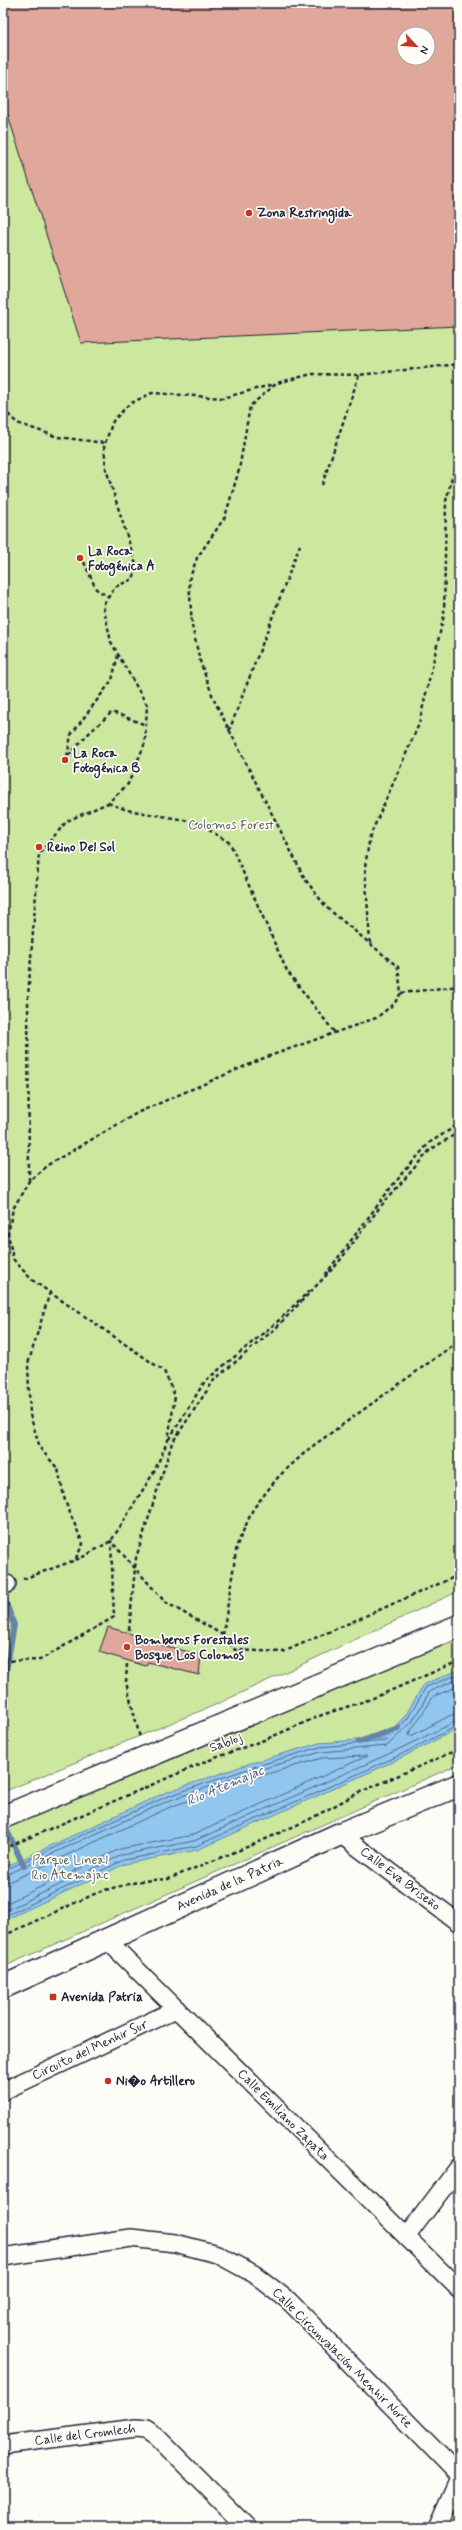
<svg xmlns="http://www.w3.org/2000/svg" width="462" height="2530" font-family="Mynerve,sans-serif">
<rect width="100%" height="100%" fill="#fdfcf7"/>
<filter id="ink" filterUnits="userSpaceOnUse"><feTurbulence type="fractalNoise" baseFrequency=".025" numOctaves="2"/><feDisplacementMap in="SourceGraphic" scale="8" xChannelSelector="R" yChannelSelector="G"/><feConvolveMatrix kernelMatrix="1 2 1 2 8 2 1 2 1" color-interpolation-filters="sRGB"/></filter>
<g filter="url(#ink)">
<!-- green -->
<path fill="#cce89f" stroke="#77856d" fill-rule="evenodd" d="M3,3H459V1591L215,1705L3,1792ZM404,34H428V58H404Z
M459,1634V1764L3,1967V1826Z"/>
<!-- water -->
<path fill="#91c6ef" stroke="#6584a7" d="M459,1670V1728L399,1759L197,1850L125,1864L3,1921V1868L164,1793L248,1764L319,1743L383,1738L405,1716L424,1684Z"/>
<g fill="none" stroke-linecap="round" stroke-linejoin="round">
<!-- shore -->
<path stroke="#4e6483" stroke-width="1" d="M459,1686L434,1696L408,1735L411,1736L451,1715L459,1714
M3,1871L166,1797L250,1768L320,1747L385,1741L408,1718L426,1687L459,1674
M3,1876L168,1801L251,1772L321,1752L387,1746L412,1722L430,1691L459,1679
M3,1882L11,1881L170,1807L253,1778L322,1758L367,1756L193,1835L120,1849L3,1905
M3,1912L122,1855L194,1841L395,1751L459,1720
M3,1917L124,1860L196,1846L398,1756L459,1725"/>
<!-- stream -->
<path stroke="#6584a7" stroke-width="6" d="M3,1595L14,1625L3,1687
M359,1742L398,1728
M7,1831L24,1866"/>
</g>
<!-- building -->
<path fill="#e0a89a" stroke="#22223b" fill-rule="evenodd" d="M3,3H459V326L81,343L3,100ZM404,34H428V58H404Z
M108,1627L155,1641L154,1643L201,1655L199,1675L148,1662L146,1666L99,1652Z"/>
<g fill="none" stroke-linecap="round" stroke-linejoin="round">
<!-- street casing -->
<g stroke="#22223b" stroke-width="20">
<path id="street" d="M3,1586L7,1584
M340,1834L459,1923
M107,1940L459,2289
M3,2091L177,2009
M406,2237L459,2167
M3,2257L131,2238L175,2243L217,2254L254,2274L289,2301L459,2475
M3,2445L136,2428L146,2429L156,2436L247,2527
M438,2527L459,2480"/>
</g>
<!-- primary casing -->
<g stroke="#22223b" stroke-width="25">
<path id="primary" d="M3,1817L459,1626
M3,1987L340,1834L459,1785"/>
</g>
<!-- path -->
<path stroke="#22223b" stroke-width="2.5" stroke-dasharray="4 3" stroke-linecap="butt" d="M3,409L17,423L58,437L105,443
M322,485L359,375
M84,562L96,589L109,597
M118,655L112,680L71,735L67,757L86,736L112,712L146,725
M229,731L300,545
M108,803L127,810L196,822L230,843L287,971L335,1033
M370,943L365,867L370,836L419,724L444,615L446,501L453,473L459,466
M401,993L459,986
M29,1181L28,997L39,854L67,821L108,803L128,784L145,743L147,705L111,642L103,605L115,587L133,579L137,568L106,469L104,446L113,421L129,404L152,393L223,398L274,384
M325,1275L392,1186L429,1143L459,1124
M50,1292L28,1364L30,1415L40,1448L58,1469L65,1501L83,1544L75,1560
M169,1439L205,1381L277,1322L309,1291
M23,1579L81,1558L111,1541L154,1472L168,1440L175,1396L164,1371L32,1280L13,1259L8,1234L13,1209L29,1181L46,1166L139,1112L264,1058L376,1018L394,1004L401,993L398,967L326,907L305,879L214,700L200,661L192,626L189,580L197,558L225,517L239,470L250,406L277,383L312,374L359,375L459,364
M129,1630L136,1558L172,1443L214,1380L276,1328L338,1263L380,1207L430,1150L459,1132
M223,1635L237,1545L253,1509L279,1476L310,1448L459,1341
M3,1661L40,1660L114,1617L111,1541L165,1602L223,1635L235,1650L283,1652L459,1575
M127,1664L126,1682L140,1738
M3,1849L207,1761L264,1740L322,1715L371,1699L459,1661
M3,1927L7,1935
M3,1936L101,1891L141,1881L168,1879L257,1843L310,1819L358,1793L459,1749"/>
<!-- street -->
<use href="#street" stroke="#fdfcf7" stroke-width="17"/>
<!-- primary -->
<use href="#primary" stroke="#fdfcf7" stroke-width="22"/>
</g>
</g>
<!-- markers -->
<g fill="#c8321e" stroke="#fdfcf7" stroke-width="1.5">
<circle cx="249" cy="213" r="4"/>
<circle cx="80" cy="558" r="4"/>
<circle cx="65" cy="760" r="4"/>
<circle cx="39" cy="847" r="4"/>
<circle cx="127" cy="1647" r="4"/>
<rect x="49" y="1993" width="8" height="8" rx="2"/>
<circle cx="108" cy="2081" r="4"/>
</g>
<g text-anchor="middle" dominant-baseline="central" stroke-width="3.5" stroke-linejoin="round" paint-order="stroke">
<!-- poi labels -->
<g font-size="13" font-weight="bold" fill="#22223b" stroke="#fdfcf7" text-anchor="start">
<text x="257" y="213">Zona Restringida</text>
<text x="88" y="551">La Roca<tspan x="88" dy="15">Fotogénica A</tspan></text>
<text x="73" y="753">La Roca<tspan x="73" dy="15">Fotogénica B</tspan></text>
<text x="47" y="847">Reino Del Sol</text>
<text x="135" y="1640">Bomberos Forestales<tspan x="135" dy="15">Bosque Los Colomos</tspan></text>
<text x="61" y="1997">Avenida Patria</text>
<text x="116" y="2081">Ni�o Artillero</text>
</g>
<!-- park labels -->
<g font-size="13" fill="#555d59" stroke="#fdfcf7">
<text x="231" y="825">Colomos Forest</text>
<text x="70" y="1860">Parque Lineal<tspan x="70" dy="15">Rio Atemajac</tspan></text>
</g>
<!-- street labels -->
<g font-size="13" fill="#22223b" stroke="#fdfcf7">
<text transform="translate(226 1743) rotate(-20)">Sabloj</text>
<text transform="translate(400 1879) rotate(37)">Calle Eva Briseño</text>
<text transform="translate(230 1884) rotate(-24)">Avenida de la Patria</text>
<text transform="translate(90 2050) rotate(-25)">Circuito del Menhir Sur</text>
<text transform="translate(283 2115) rotate(45)">Calle Emiliano Zapata</text>
<text transform="translate(342 2358) rotate(45)">Calle Circunvalación Menhir Norte</text>
<text transform="translate(85 2435) rotate(-7)">Calle del Cromlech</text>
</g>
<!-- water labels -->
<g font-size="14" font-style="italic" fill="#495b7a" stroke="#fdfcf7">
<text transform="translate(225 1786) rotate(-23)">Río Atemajac</text>
</g>
</g>
<!-- margin -->
<rect width="462" height="2530" fill="none" stroke="#fdfcf7" stroke-width="16"/>
<rect x="8" y="8" width="446" height="2514" fill="none" stroke="#22223b" stroke-width="1.5" filter="url(#ink)"/>
<!-- north arrow -->
<g transform="translate(416 46) rotate(116)"><circle r="19" fill="#fdfcf7" stroke="#a5a5ac"/>
<path d="M0-3L7 15L0 10L-7 15Z" fill="#c8321e"/>
<text y="-6" font-size="11" font-weight="bold" text-anchor="middle" fill="#22223b">N</text>
</g>
</svg>
